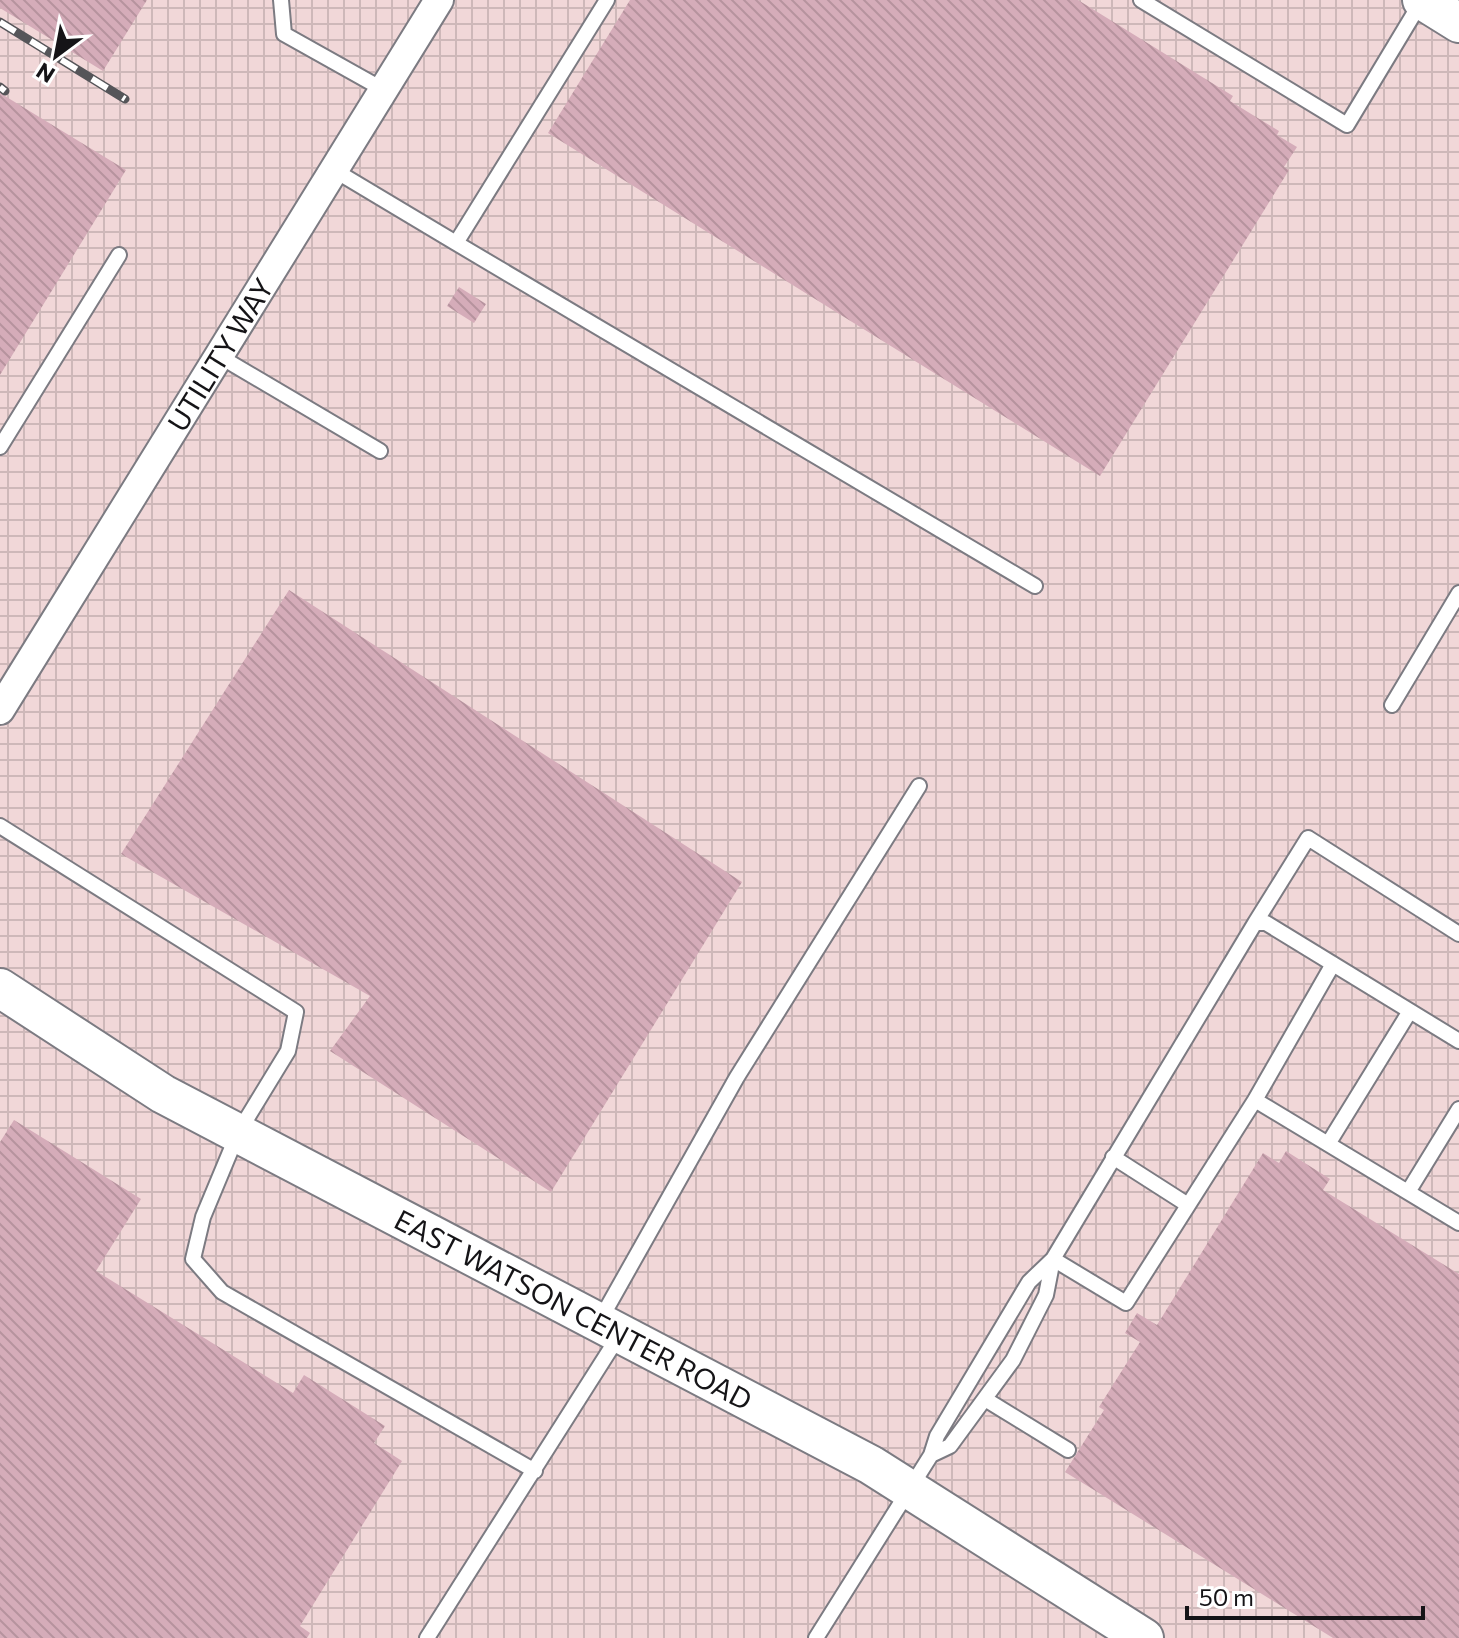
<svg xmlns="http://www.w3.org/2000/svg" width="1459" height="1638" font-family="Commissioner,sans-serif">
<defs>
<pattern id="industrial-grid" width="8" height="8" patternUnits="userSpaceOnUse" patternTransform="scale(2)"><rect width="8" height="8" fill="#f1d7d8"/><path d="M0 4h8M4 0v8" fill="none" stroke="#ceb8b9"/></pattern>
<pattern id="building-back-hatch" width="6" height="6" patternUnits="userSpaceOnUse" patternTransform="scale(2)"><rect width="6" height="6" fill="#d5acb9"/><path d="M-1 5l2 2M0 0l6 6M5-1l2 2" fill="none" stroke="#b6939e"/></pattern>
</defs>
<rect width="100%" height="100%" fill="#e7e7ee"/>
<!-- industrial -->
<path fill="url(#industrial-grid)" d="M0,0H1459V1638H0Z"/>
<!-- building -->
<path fill="url(#building-back-hatch)" d="M0,0H147L103,71L0,8Z
M630,0H1078L1233,96L1230,101L1279,131L1277,135L1297,147L1284,167L1289,170L1100,476L548,133Z
M0,93L126,170L0,375Z
M459,287L486,304L474,323L447,306Z
M289,590L742,882L551,1192L330,1051L370,996L121,854Z
M14,1120L141,1199L96,1271L293,1393L304,1375L385,1426L374,1443L402,1461L300,1626L310,1633L307,1638H0V1142Z
M1286,1151L1330,1179L1323,1190L1459,1274V1638H1333L1065,1472L1104,1410L1099,1407L1140,1342L1125,1333L1137,1313L1157,1325L1263,1153L1279,1163Z"/>
<g fill="none" stroke-linecap="round" stroke-linejoin="round">
<!-- lane casing -->
<g stroke="#7c7b82" stroke-width="18">
<path id="lane" d="M281,0L284,34L384,90
M607,0L456,243L1035,586
M1141,0L1347,125L1421,2
M334,170L456,243
M219,356L380,451
M0,447L119,255
M1392,705L1459,593
M0,826L296,1012L288,1051L238,1133L203,1217L193,1259L222,1292L535,1471
M1255,923L1308,838L1459,934
M1255,1100L1333,964
M1328,1144L1410,1011
M1113,1157L1188,1205
M1408,1192L1459,1109
M1053,1259L1126,1303L1255,1100L1459,1223
M599,1322L737,1077L919,786
M985,1399L1068,1450
M931,1455L950,1446L1013,1360L1046,1295L1053,1259
M427,1638L620,1334
M816,1638L931,1455L937,1436L1029,1282L1053,1259L1255,923H1266L1459,1041"/>
</g>
<!-- street casing -->
<g stroke="#7c7b82" stroke-width="32">
<g id="street">
<path id="s1" d="M0,710L439,0"/>
</g>
</g>
<!-- secondary casing -->
<g stroke="#7c7b82" stroke-width="42">
<g id="secondary">
<path d="M1422,0L1459,23"/>
<path id="s2" d="M0,988L163,1094L871,1465L1144,1638"/>
</g>
</g>
<!-- lane -->
<use href="#lane" stroke="#fff" stroke-width="14"/>
<!-- street -->
<use href="#street" stroke="#fff" stroke-width="28"/>
<!-- secondary -->
<use href="#secondary" stroke="#fff" stroke-width="38"/>
<!-- rail casing -->
<g stroke="#555559" stroke-width="9">
<path id="rail" d="M0,22L125,99
M0,87L5,91"/>
</g>
<!-- rail -->
<use href="#rail" stroke="#fff" stroke-width="6" stroke-dasharray="18" stroke-linecap="butt"/>
</g>
<g text-anchor="middle" dominant-baseline="central" stroke-width="7" stroke-linejoin="round" paint-order="stroke">
<!-- street labels -->
<g font-size="28" fill="#151417" stroke="#fff">
<text stroke="none"><textPath href="#s1" startOffset="418">UTILITY WAY</textPath></text>
<text stroke="none"><textPath href="#s2" startOffset="658">EAST WATSON CENTER ROAD</textPath></text>
</g>
</g>
<!-- north arrow -->
<g transform="translate(56 56) rotate(212)" stroke="#ffffff" stroke-width="6" paint-order="stroke">
<path d="M0-6L14 30L0 20L-14 30Z" fill="#151417"/>
<text y="-12" font-size="22" font-weight="bold" text-anchor="middle" fill="#151417">N</text>
</g>
<!-- scale -->
<path d="M1187 1606v12h236v-12" fill="none" stroke="#151417" stroke-width="4"/>
<text x="1199" y="1606" font-size="24" fill="#151417" stroke="#ffffff" stroke-width="6" paint-order="stroke">50 m</text>
</svg>
